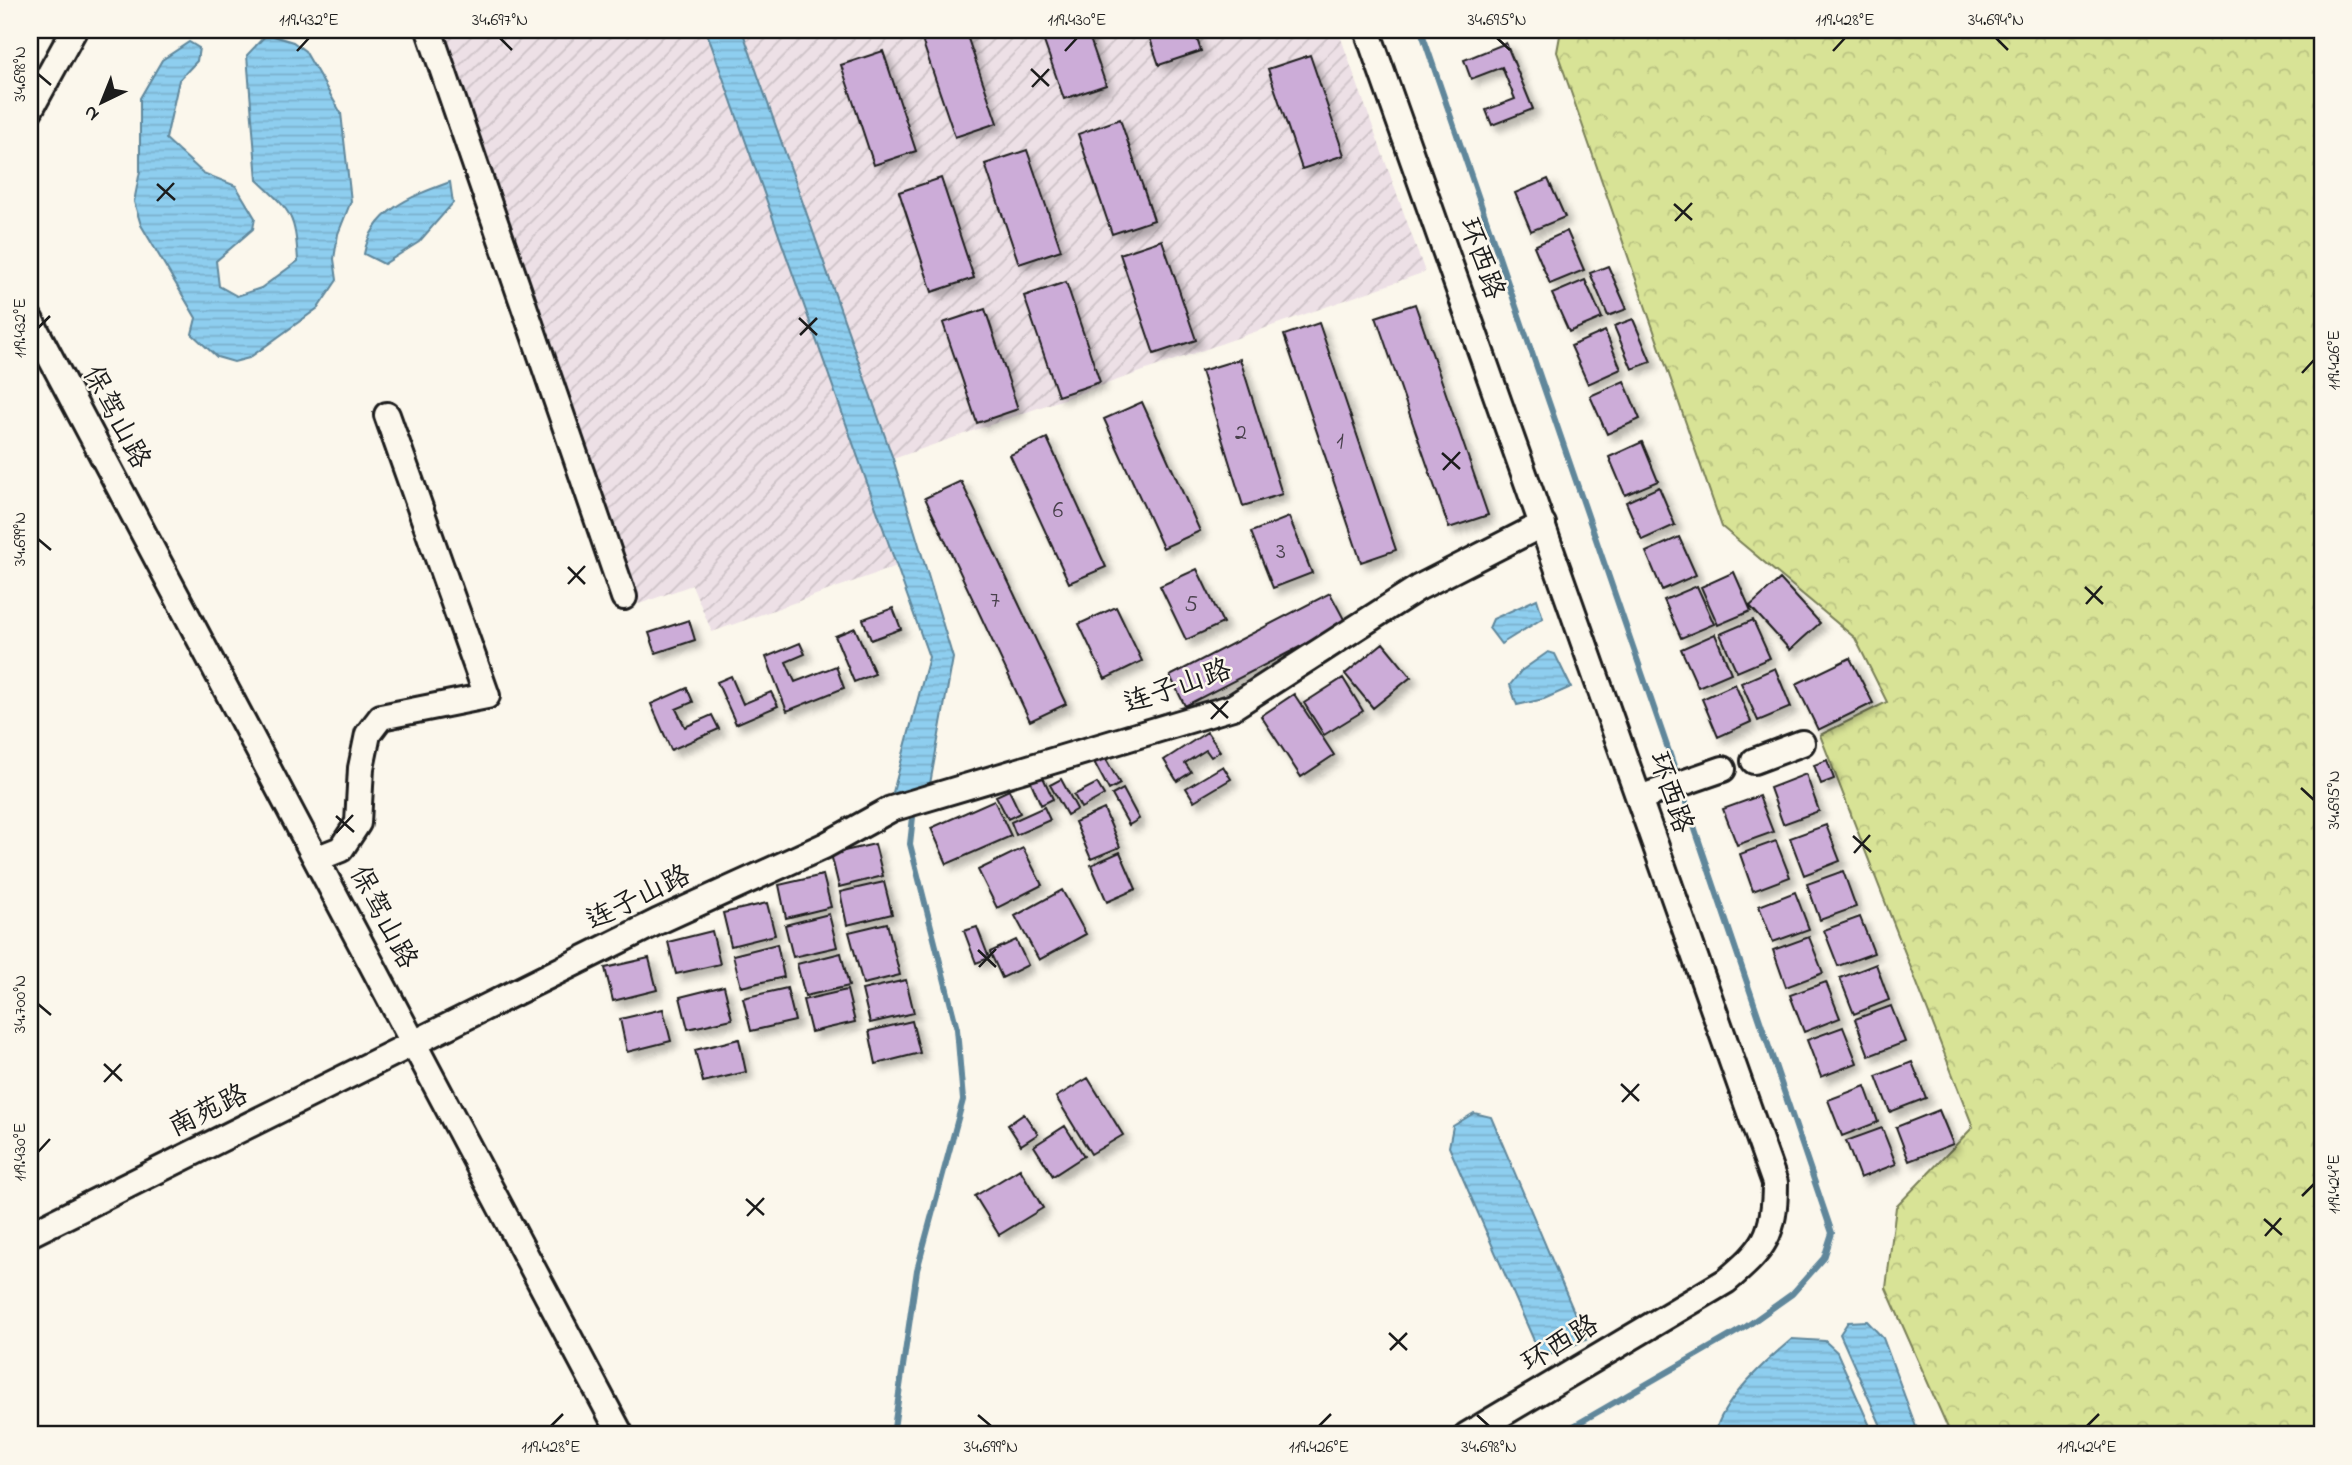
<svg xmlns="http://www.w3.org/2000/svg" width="2352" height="1465" font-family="'Indie Flower','LXGW WenKai TC',sans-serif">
<defs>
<pattern id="industrial-furrows" width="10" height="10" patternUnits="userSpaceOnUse" patternTransform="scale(1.75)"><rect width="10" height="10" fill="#ede0e6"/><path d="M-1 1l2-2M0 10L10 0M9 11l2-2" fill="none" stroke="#cbc0c5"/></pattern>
<pattern id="forest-crowns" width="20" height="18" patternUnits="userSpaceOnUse" patternTransform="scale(1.75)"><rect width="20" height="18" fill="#d8e396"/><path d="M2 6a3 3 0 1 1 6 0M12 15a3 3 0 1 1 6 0" fill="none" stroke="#b9c281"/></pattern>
<pattern id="water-rules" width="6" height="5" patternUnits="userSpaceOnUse" patternTransform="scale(1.75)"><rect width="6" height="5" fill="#8eceef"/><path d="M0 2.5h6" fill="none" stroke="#7ab0cc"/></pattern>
<filter id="shadow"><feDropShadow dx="6" dy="6" stdDeviation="3.5" flood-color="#0004"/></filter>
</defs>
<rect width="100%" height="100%" fill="#fbf7ec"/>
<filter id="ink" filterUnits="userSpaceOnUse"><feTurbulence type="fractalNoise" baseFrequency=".0143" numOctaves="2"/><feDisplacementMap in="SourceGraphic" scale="14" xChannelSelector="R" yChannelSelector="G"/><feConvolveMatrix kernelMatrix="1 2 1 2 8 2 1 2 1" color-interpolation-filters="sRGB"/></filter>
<g filter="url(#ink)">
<!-- industrial -->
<path fill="url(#industrial-furrows)" d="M444,30H706L897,566L712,632L692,585L639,604Z
M742,30H1338L1425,272L893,459Z"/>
<!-- forest -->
<path fill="url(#forest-crowns)" stroke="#7a8059" stroke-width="2" d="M1561,30H2322V1435H1951L1886,1288L1896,1207L1973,1127L1820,735L1887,702L1855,638L1722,527L1557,52Z"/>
<!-- water -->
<path fill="url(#water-rules)" stroke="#60879b" stroke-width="2" d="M706,30H742L893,459L953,658L930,784L892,796L929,657Z
M267,34L293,42L305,51L341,113L351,201L338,234L334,259L337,280L318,308L249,358L234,362L217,357L192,334L196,318L141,225L134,202L140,171V98L162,60L189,42L199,48L197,61L179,80L166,139L203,173L236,186L255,218L253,229L216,261L219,286L237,296L261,288L298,261C295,213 291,212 257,180L247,55Z
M450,182L453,203L419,242L384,264L364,254C372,210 412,196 450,182Z
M1537,599L1543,618L1501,644L1489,628L1493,619Z
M1548,652L1555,654L1571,687L1544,699L1517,705L1510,685L1521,671Z
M1474,1113L1491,1117L1586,1340L1552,1354L1539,1352L1449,1147L1453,1126Z
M1867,1321L1883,1338L1919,1435H1885L1840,1334L1848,1322Z
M1792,1339L1825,1341L1837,1352L1874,1435H1715C1720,1402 1767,1360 1792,1339Z"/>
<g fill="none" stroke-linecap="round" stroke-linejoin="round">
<!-- stream -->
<path stroke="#60879b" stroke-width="6" d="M1421,30L1678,778
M893,1435L917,1270L963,1100L957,1029L910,844L914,808
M1558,1435L1747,1326L1792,1294L1824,1258L1832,1233L1681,788"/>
</g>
<!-- building -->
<path fill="#ccacd8" stroke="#1c1c1c" stroke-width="2" filter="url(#shadow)" d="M942,30H965L997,123L955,137L921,37Z
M1040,30H1087L1106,85L1064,99Z
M1147,30H1194L1201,51L1159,65Z
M1506,43L1533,109L1492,125L1486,110L1515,99L1502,67L1471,79L1464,60Z
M883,51L916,151L874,165L841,65Z
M1310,55L1344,155L1302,169L1268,69Z
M1120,119L1154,220L1112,234L1078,134Z
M1027,150L1061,250L1019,264L985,164Z
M941,178L974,278L932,292L899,192Z
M1548,179L1565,217L1531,231L1515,193Z
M1567,231L1584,270L1550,284L1534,246Z
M1162,240L1196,340L1154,354L1120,254Z
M1608,266L1627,309L1608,316L1590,273Z
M1585,280L1602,318L1569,332L1552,294Z
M1066,282L1100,382L1058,396L1024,296Z
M1415,304L1488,515L1449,528L1376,317Z
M985,309L1018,409L977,423L943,323Z
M1633,319L1651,362L1632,369L1614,326Z
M1319,323L1396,550L1361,562L1284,335Z
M1605,331L1621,369L1588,384L1571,346Z
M1240,359L1282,494L1243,506L1201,371Z
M1624,381L1640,419L1607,434L1590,396Z
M1142,402L1200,531L1163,548L1104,419Z
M1047,438L1106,567L1069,583L1010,455Z
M1642,442L1658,481L1625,495L1609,457Z
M961,481L1066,704L1030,721L925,498Z
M1659,487L1675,525L1642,540L1626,502Z
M1289,517L1312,573L1273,588L1251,532Z
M1679,537L1696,575L1662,590L1646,552Z
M1197,569L1223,623L1186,640L1160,586Z
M1734,572L1751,611L1718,625L1701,587Z
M1780,579L1820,623L1790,650L1750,606Z
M1697,586L1714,624L1681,638L1664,600Z
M1330,593L1346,623L1185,706L1170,676Z
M1116,607L1142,661L1105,679L1079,624Z
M893,608L901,629L871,640L863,619Z
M689,620L695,640L656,653L649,633Z
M1753,620L1770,658L1737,672L1720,634Z
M855,628L875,674L854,682L835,636Z
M1715,634L1731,673L1698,687L1681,649Z
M800,643L805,654L786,662L795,682L836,666L844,688L787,711L766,657Z
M1383,643L1411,677L1373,708L1345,674Z
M1850,658L1873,703L1818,730L1796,684Z
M1775,668L1791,707L1758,721L1741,683Z
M731,676L743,704L771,692L778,706L736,724L717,682Z
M1343,678L1363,711L1324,735L1304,703Z
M1735,684L1751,722L1718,737L1702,699Z
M687,688L693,702L676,709L685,727L712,715L719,729L671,750L651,704Z
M1294,694L1334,755L1301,777L1261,716Z
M1207,732L1220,751L1211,757L1206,750L1185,763L1191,772L1177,781L1164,760Z
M1103,754L1120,784L1109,790L1093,760Z
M1827,760L1834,779L1821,784L1814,765Z
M1223,766L1231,779L1194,801L1186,788Z
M1806,774L1819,811L1783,824L1770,788Z
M1042,775L1053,799L1041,805L1030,780Z
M1061,779L1077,809L1067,815L1050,785Z
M1097,783L1104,795L1081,808L1074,795Z
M1123,789L1139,819L1129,825L1112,795Z
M1009,790L1020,813L1008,819L996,796Z
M1759,796L1773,832L1737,845L1723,809Z
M994,800L1011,836L947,864L931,828Z
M1044,807L1050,820L1016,835L1011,822Z
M1104,809L1120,847L1091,859L1075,822Z
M1826,825L1840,861L1804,875L1790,838Z
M1776,841L1790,877L1753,891L1740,854Z
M875,844L883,876L839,887L831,854Z
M1023,848L1042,885L997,908L978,870Z
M1120,852L1136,889L1107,902L1091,865Z
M1843,871L1856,907L1820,920L1807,884Z
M823,875L831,907L786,918L779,885Z
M884,882L892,914L847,925L840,892Z
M1062,890L1086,934L1039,960L1015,916Z
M1795,892L1809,929L1773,942L1759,906Z
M767,903L775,935L731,946L723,913Z
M829,914L837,947L793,957L785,925Z
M1860,917L1874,953L1838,966L1824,930Z
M887,923L900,975L863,984L849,932Z
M977,927L989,958L976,963L964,931Z
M712,931L720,964L676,974L668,942Z
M1809,937L1823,973L1786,987L1773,950Z
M1016,940L1028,965L1002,978L990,952Z
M777,944L784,977L741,987L733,955Z
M841,953L849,986L805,996L797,964Z
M649,958L657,990L613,1001L605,968Z
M1876,964L1889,1000L1854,1014L1840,978Z
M906,980L914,1013L870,1023L862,990Z
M1826,982L1840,1018L1804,1032L1790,995Z
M724,986L732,1019L688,1029L680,997Z
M787,988L795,1021L751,1031L743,998Z
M847,990L855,1022L811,1032L803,1000Z
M1891,1006L1905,1042L1869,1056L1855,1019Z
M663,1009L671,1041L627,1052L620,1019Z
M912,1021L920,1053L876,1064L869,1031Z
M1843,1027L1857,1063L1821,1077L1807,1040Z
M739,1039L746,1072L703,1082L695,1050Z
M1912,1062L1926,1098L1890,1112L1876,1076Z
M1088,1078L1123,1135L1091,1154L1056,1097Z
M1865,1086L1878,1122L1842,1136L1828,1100Z
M1939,1110L1953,1144L1909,1161L1896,1127Z
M1024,1114L1038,1134L1021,1145L1008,1125Z
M1065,1126L1084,1156L1053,1176L1034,1146Z
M1882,1128L1896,1164L1860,1178L1846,1141Z
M1020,1169L1043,1208L999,1235L975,1196Z"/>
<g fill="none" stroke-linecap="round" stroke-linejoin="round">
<!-- minor casing -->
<g stroke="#1c1c1c" stroke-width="30">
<path id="minor" d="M429,30L624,597
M1367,30L1775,1183C1775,1235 1765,1248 1726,1281L1467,1435
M30,110L74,30
M30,319L621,1435
M1754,761L1802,743
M1639,798L1723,769
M316,859L341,849L358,823L361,768L368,734L381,717L487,696L387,415
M30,1234L657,922L824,846L891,809L1233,707L1418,588L1543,524"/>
</g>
<!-- minor -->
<use href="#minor" stroke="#fbf7ec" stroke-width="24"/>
</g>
</g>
<!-- ticks -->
<path fill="none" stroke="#1c1c1c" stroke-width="2.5" d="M500,38L512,50M1497,38L1510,50M1996,38L2008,50M297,51L309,38M1065,51L1077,38M1833,51L1845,38M1031,69L1049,86M38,74L51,85M1032,87L1049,69M157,184L175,200M157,201L174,183M1674,204L1692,220M1675,221L1692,203M799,318L817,335M38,328L50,316M800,335L817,318M2302,373L2314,360M1442,453L1460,469M1443,470L1460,452M38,539L51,550M568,567L585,584M568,584L585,566M2085,587L2103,604M2086,604L2102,586M1210,701L1228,718M1211,719L1228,701M2301,788L2314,800M336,816L354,832M336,833L353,815M1853,836L1871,852M1854,853L1870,835M978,950L996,967M979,967L996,949M38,1004L51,1015M104,1064L122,1081M104,1082L121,1064M1621,1084L1639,1101M1622,1102L1639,1084M38,1152L50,1139M2302,1196L2314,1184M746,1199L764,1215M747,1216L764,1198M2264,1219L2282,1235M2265,1236L2281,1218M1389,1333L1407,1350M1390,1350L1407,1333M978,1415L991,1426M1477,1415L1489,1426M551,1426L563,1414M1319,1426L1331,1414M2087,1426L2099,1414"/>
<g text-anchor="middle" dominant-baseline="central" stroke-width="5" stroke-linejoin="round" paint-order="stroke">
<!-- number labels -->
<g font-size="24" fill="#48404b">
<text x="1241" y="433">2</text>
<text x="1340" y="442">1</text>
<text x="1058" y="511">6</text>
<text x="1281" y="552">3</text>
<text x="995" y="601">7</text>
<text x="1191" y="605">5</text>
</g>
<!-- street labels -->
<g font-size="28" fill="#1c1c1c" stroke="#fbf7ec">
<text transform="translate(1480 259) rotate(70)">环西路</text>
<text transform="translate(115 418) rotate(62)">保驾山路</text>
<text transform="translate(1178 688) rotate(-19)">连子山路</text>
<text transform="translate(1669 793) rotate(71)">环西路</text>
<text transform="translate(639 899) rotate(-26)">连子山路</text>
<text transform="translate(382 918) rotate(62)">保驾山路</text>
<text transform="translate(209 1112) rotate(-26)">南苑路</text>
<text transform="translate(1561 1345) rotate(-31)">环西路</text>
</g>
</g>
<!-- margin -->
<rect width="2352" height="1465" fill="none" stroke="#fbf7ec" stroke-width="77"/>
<!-- north arrow -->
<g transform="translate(102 102) rotate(223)" stroke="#fbf7ec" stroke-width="5" paint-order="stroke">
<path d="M0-5L12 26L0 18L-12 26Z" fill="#1c1c1c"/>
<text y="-10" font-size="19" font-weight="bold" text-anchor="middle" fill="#1c1c1c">N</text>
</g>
<rect x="38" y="38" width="2276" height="1388" fill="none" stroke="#1c1c1c" stroke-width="2.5"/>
<g font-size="18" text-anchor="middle" fill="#1c1c1c">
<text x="309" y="25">119.432°E</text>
<text x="500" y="25">34.697°N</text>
<text x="1077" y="25">119.430°E</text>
<text x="1497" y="25">34.695°N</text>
<text x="1845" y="25">119.428°E</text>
<text x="1996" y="25">34.694°N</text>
<text transform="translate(19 74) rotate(-90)" y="6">34.698°N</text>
<text transform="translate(19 328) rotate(-90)" y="6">119.432°E</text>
<text transform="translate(2333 360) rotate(-90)" y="6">119.426°E</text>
<text transform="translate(19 539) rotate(-90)" y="6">34.699°N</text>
<text transform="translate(2333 800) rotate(-90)" y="6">34.695°N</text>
<text transform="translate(19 1004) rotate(-90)" y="6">34.700°N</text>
<text transform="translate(19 1152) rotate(-90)" y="6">119.430°E</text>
<text transform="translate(2333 1184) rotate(-90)" y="6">119.424°E</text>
<text x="551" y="1452">119.428°E</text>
<text x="991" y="1452">34.699°N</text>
<text x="1319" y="1452">119.426°E</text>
<text x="1489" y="1452">34.698°N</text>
<text x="2087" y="1452">119.424°E</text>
</g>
</svg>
